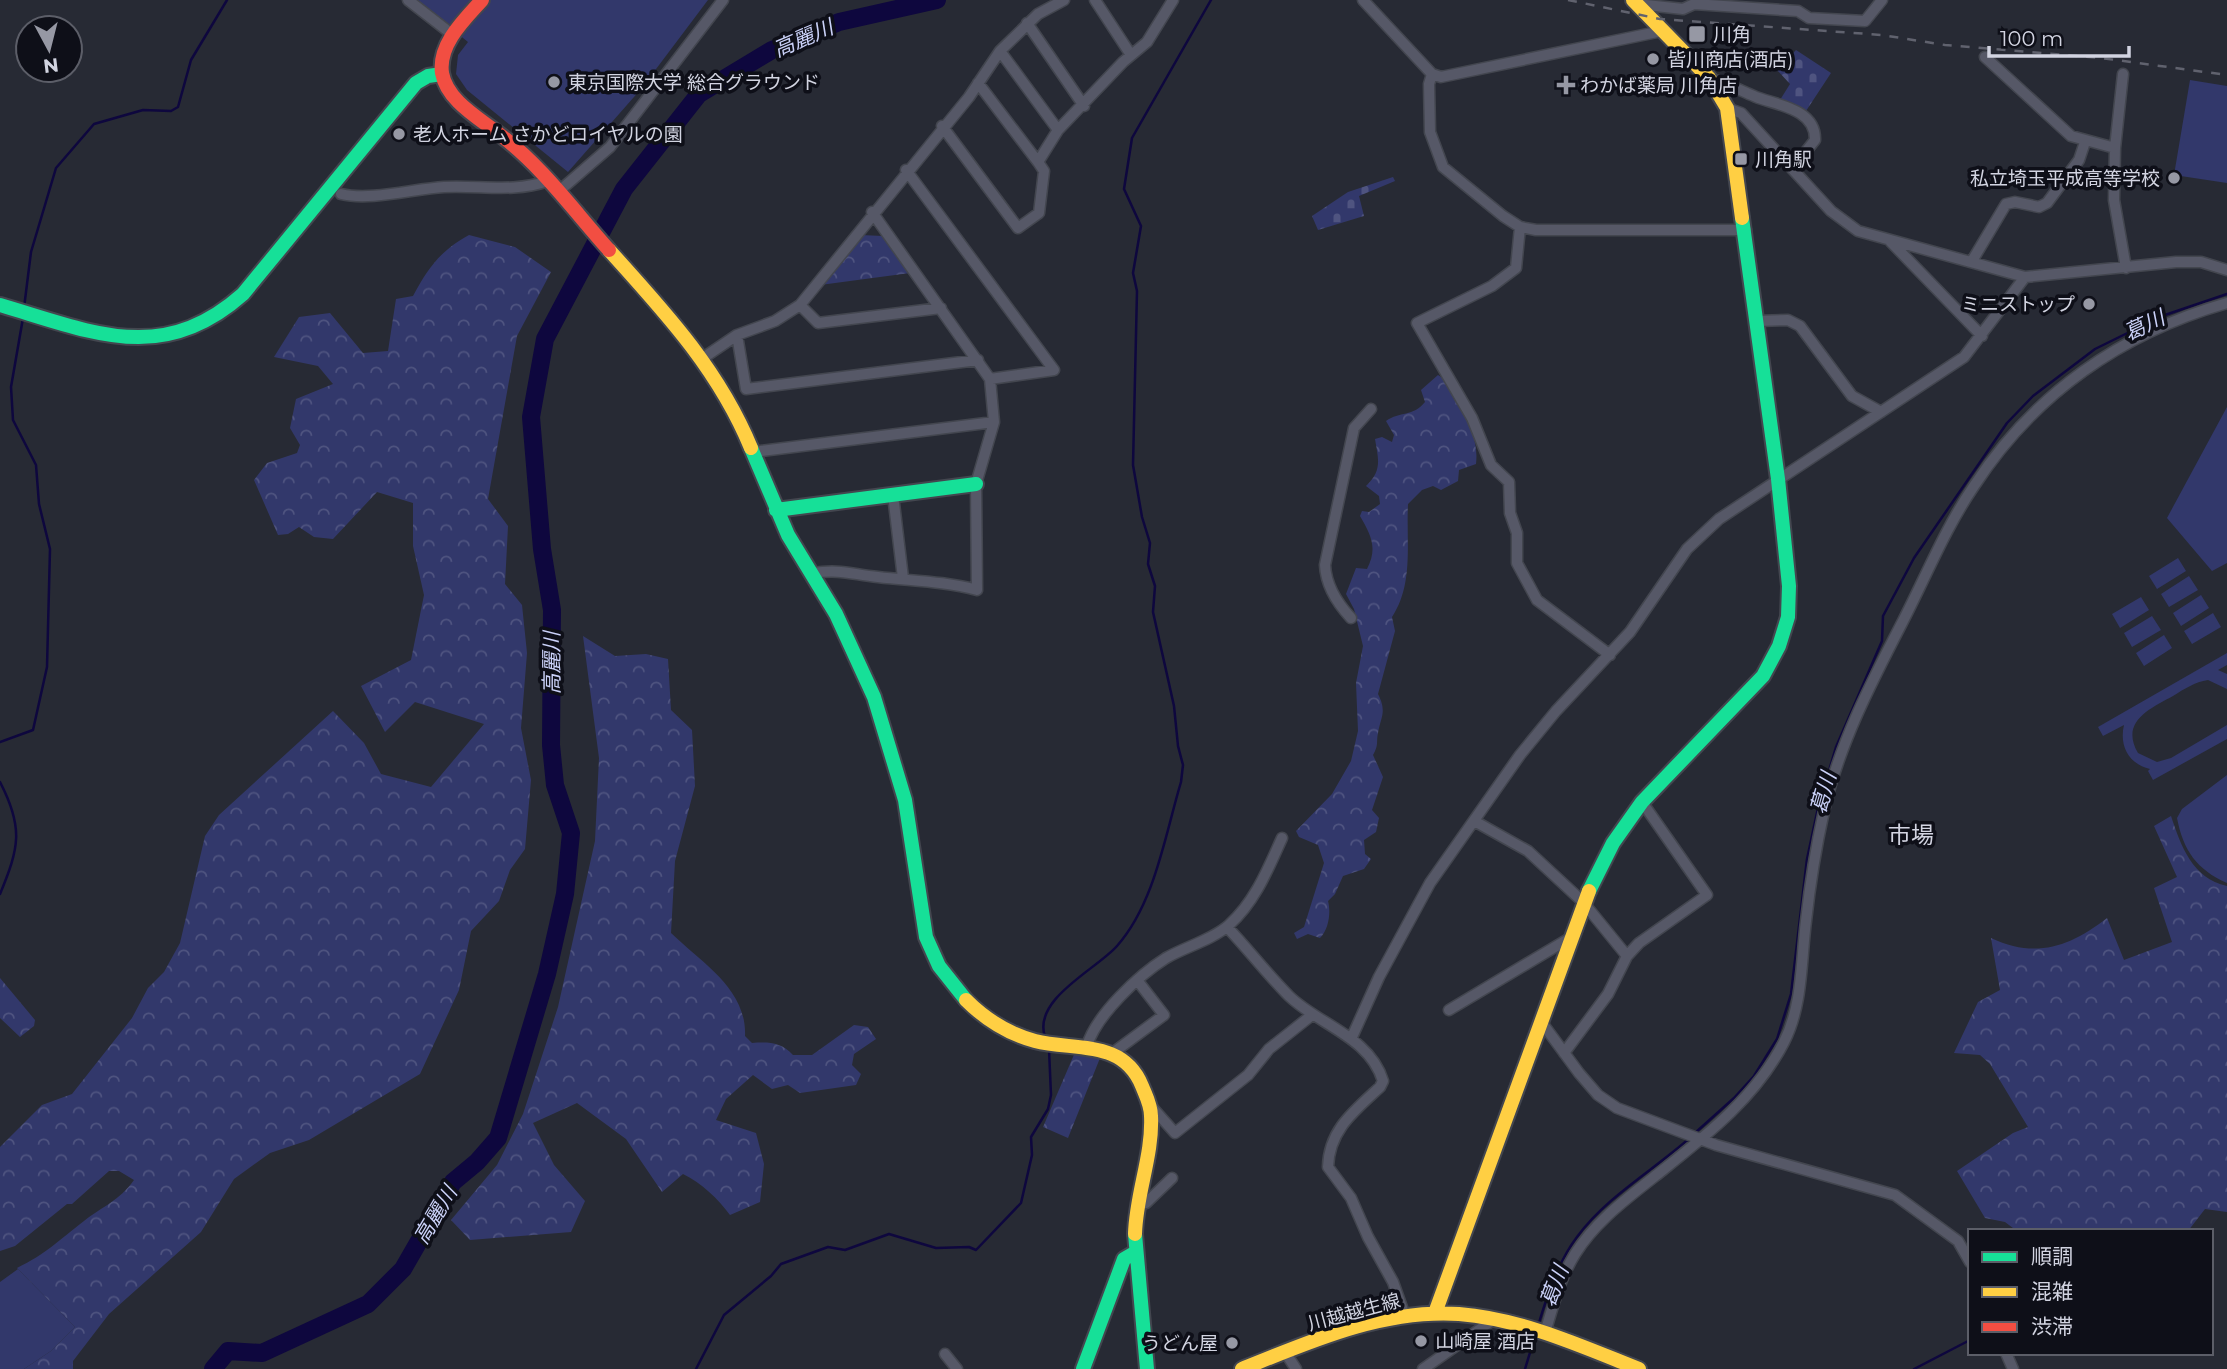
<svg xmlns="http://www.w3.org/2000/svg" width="2227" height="1369" font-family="Montserrat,'Noto Sans JP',sans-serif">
<defs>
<pattern id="forest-crowns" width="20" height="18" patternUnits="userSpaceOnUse" patternTransform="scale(1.75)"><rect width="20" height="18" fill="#32386b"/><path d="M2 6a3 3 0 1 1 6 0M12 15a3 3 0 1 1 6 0" fill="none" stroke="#4f5480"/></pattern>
<pattern id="cemetery-stones" width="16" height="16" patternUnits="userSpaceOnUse" patternTransform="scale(1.75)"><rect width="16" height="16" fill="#32386b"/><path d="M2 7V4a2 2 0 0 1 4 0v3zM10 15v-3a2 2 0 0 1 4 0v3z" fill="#4f5480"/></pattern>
</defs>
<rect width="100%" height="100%" fill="#272a34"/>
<!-- grass -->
<path fill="#32386b" d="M416,0H708L641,89L568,172L467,90L456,74L458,55L468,42Z
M2190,80L2227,86V183L2174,175Z
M2227,407V563L2212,571L2167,518Z
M2178,558L2186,571L2157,589L2149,576Z
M2189,576L2198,590L2169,607L2161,594Z
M2201,595L2209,608L2181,626L2173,613Z
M2141,597L2149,610L2120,628L2112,614Z
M2213,613L2221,627L2192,644L2184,631Z
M2152,616L2161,630L2132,647L2124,633Z
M2164,635L2172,648L2144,666L2136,653Z
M2227,653V665L2218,670L2227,674V689L2208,680C2195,682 2184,689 2173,696C2149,709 2120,722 2138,753L2157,762L2171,758L2227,725V739L2153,780L2148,771L2150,769C2129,764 2119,746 2124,725L2103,736L2098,727Z
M2227,775V883C2197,870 2183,850 2177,818L2182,809Z
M18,1269L75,1327L51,1351L24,1369H0V1282Z"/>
<!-- forest -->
<path fill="url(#forest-crowns)" d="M469,235L515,247L551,272L517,336L488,499L508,526L505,584L522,605L527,653L521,728L531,780L525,849L510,870L499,901L471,931L459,990L420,1074L309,1140L270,1153L234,1179L201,1232L109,1314L73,1361V1369H24L51,1351L75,1327L17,1268C46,1254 59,1240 84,1221C103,1206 119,1201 134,1180L119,1171H109L72,1204H67L15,1246L0,1251V1147L42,1105L72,1094L132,1018L148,988L164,972L180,943L205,836L219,815L333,711L364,743L381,774L431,787L484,724L415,702L385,732L361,686L411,660L424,595L413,546V503L377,492L333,539L314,537L299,527L288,534L278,535L254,480L267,463L297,453L300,445L290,428L296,399L333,384L318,366L274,357L299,317L330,313L363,353L388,351L396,299L413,296C428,268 440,251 469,235Z
M860,235L883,236L910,273L820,285Z
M1438,375L1444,379C1456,409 1480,428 1476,464L1459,470L1458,481L1441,490L1433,486L1422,490L1408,504C1406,543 1414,583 1392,617L1395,631L1378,694C1387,712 1381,716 1378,733C1376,742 1379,745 1373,755L1383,777L1372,810L1379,818L1376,832L1364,840L1365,854L1371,859L1364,869L1343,876L1335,894L1328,901C1331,912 1329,929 1320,938L1308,934L1297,939L1294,933L1304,927L1324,863L1318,845L1299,837L1296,831L1332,794L1351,761L1358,731L1356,683L1363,646L1354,609L1346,594L1356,568L1367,569C1378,548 1371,535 1360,516L1362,511L1369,512L1380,504L1379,496L1366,486C1383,470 1378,458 1375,439L1382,437L1392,442L1394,435L1386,421C1400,411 1413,417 1425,402L1421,390Z
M583,636L615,656L646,654L668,659L671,710L692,730L695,786L675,861L671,933C702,963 747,989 745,1036L752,1043C769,1042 781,1042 793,1055H812L854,1025L868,1027L876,1039L854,1054L852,1065L861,1074L856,1085L800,1093L788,1085L772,1089L753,1075L726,1099L716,1120L756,1133L764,1164L760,1202L730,1215C718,1199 702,1183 683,1174L662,1192L626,1139L577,1103L533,1123L554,1165L585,1201L571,1232L470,1240L451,1220L497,1165L523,1114L558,1007L595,841L599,758Z
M2171,816C2181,846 2192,878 2227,886V1212L2205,1209L2188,1231H2017L2005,1222L1985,1218L1957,1171L2013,1133L2028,1127L1990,1064L1980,1055L1954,1053L1978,1002L2000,990L1991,938C2035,959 2070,947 2107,918L2124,960L2172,942L2154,888L2177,877L2154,826Z
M0,978L35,1020L34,1026L20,1037L0,1018Z
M1076,1050L1102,1053L1068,1138L1043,1127Z"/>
<!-- cemetery -->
<path fill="url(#cemetery-stones)" d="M1796,50L1831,73L1804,114L1780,100L1790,84L1777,70Z
M1393,177L1395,181L1359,196L1364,216L1318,230L1312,216L1348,192Z"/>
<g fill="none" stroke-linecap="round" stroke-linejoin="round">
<!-- stream -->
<path stroke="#0e073e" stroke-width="2.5" d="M24,308L31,252L56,168L94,124L143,110L171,111L178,107L191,60L227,0
M0,742L33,730L47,667L50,549L39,504L36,465L13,420L11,387L23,318
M0,782C24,828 19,848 0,894
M1045,1037C1032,999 1097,969 1117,946C1155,903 1165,835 1181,782L1183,765L1178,746L1174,706L1153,612L1155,586L1148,564L1150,543L1142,517L1133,465L1137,291L1133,273L1141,226L1124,189L1132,138L1211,0
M1695,1133L1734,1098L1754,1076L1777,1039L1791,994L1807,859L1818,808L1836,747L1882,641L1883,616L1914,558L2007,423L2033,396L2095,349L2162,316L2227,294
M1538,1326C1547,1296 1558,1262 1577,1237C1606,1197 1654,1170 1691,1137
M696,1369L724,1315L771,1276L781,1264L828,1247L845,1250L889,1234L936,1248L969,1247L976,1250L1021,1203L1032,1155L1031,1137L1048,1109L1051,1095L1049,1049
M1525,1369L1535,1336
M1914,1369L1970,1340"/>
<!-- river -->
<path stroke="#0e073e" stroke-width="18" d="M213,1369L228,1351L262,1353L368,1304L403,1269L453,1182L477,1162L498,1138L547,974L565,894L571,833L555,785L551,745L552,610L542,549L531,417L545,339L624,189L699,94L772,50L839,22L937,0"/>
<!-- street casing -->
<g stroke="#43464f" stroke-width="13">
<path id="street" d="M408,0L453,35
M1095,0L1131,55
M1363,0L1432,74L1441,77L1662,31
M1637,4L1683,9L1694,4L1798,11L1809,18L1865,21L1882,0
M1027,23L1084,106
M1000,51L1058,130
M1985,57L2071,136L2115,148
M1432,74L1429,84L1430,132L1443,167L1503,216L1520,227L1536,230H1746
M2123,74L2115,148L2114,200L2126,268
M1709,78C1726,83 1740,90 1756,97C1777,105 1816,109 1815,140L1792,169
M978,83L1038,162
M1727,108L1741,113L1831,211L1858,231L2025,277L2176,262H2201L2227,270
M942,126L1018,228L1039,213L1044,171L1038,162L1058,130L1123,62L1147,42L1173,0
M906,170L1054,370L990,379
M558,192L610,147L723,0
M341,194C370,201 413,189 444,187C480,185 513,193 548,181
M1520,227L1516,268L1492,286L1417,323L1472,418L1491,465L1509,482L1510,513L1517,533V563L1537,600L1610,655
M1890,241L1982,336
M1972,261L2006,204L2015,202L2039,207L2047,203L2079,160L2085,142
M800,305L818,323L941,308
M1757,321L1788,320L1800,326L1852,396L1881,412
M737,335L746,389L978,360
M703,358L737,335L775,321L800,305L969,97L1000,51L1038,14L1064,0
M753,452L994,422
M893,495L903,578
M812,573C841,569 850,574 878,577C912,581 943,581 977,590L976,484L994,422L990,379L872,212
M1351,618C1337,603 1326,586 1325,565L1354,428L1371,409
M1476,822L1528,851L1583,902L1627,956
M1227,927C1248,949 1267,974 1289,996C1319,1025 1370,1037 1383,1081L1380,1087C1354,1111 1329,1130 1328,1167L1351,1198L1368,1237L1393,1282L1405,1316
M1449,1010L1570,938
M1540,1020L1579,1073L1598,1095L1617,1108L1716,1145L1895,1195L1958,1241L1970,1262
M1352,1037L1379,977L1430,883L1520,755L1556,711L1630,632L1687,549L1719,519L1964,357L2025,277
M1087,1046C1096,1015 1139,975 1166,958C1185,947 1212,940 1229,925C1255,902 1268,869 1282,838
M1114,1052L1164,1015L1137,980
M1564,1053L1608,994L1627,956L1639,943L1707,895L1642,802
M1151,1106L1175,1133L1248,1075L1269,1049L1312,1015
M1139,1204L1146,1203L1172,1178
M1545,1333C1553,1306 1560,1278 1575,1254C1595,1222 1625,1200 1654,1177C1703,1138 1755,1099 1784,1042C1803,1005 1801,960 1806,921C1810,884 1816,847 1824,811C1839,744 1873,679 1904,619C1927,574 1946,527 1974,486C2034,394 2121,333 2227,303
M1285,1352L1296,1369
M2006,1353L2013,1369
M945,1354L957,1369
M1423,1369L1493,1320"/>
</g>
<!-- fast casing -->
<g stroke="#43464f" stroke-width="18">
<path id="fast" d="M0,305C92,332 162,366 243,294L416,83L428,76L442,74
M751,448L788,535L836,614L874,697L905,800L926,937L939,966L966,1000
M776,510L976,484
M1589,891L1613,843L1642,802L1763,676L1779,646L1788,617L1789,586L1778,479L1742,218
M1135,1234L1147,1369
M1083,1369L1124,1259L1136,1252"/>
</g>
<!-- slow casing -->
<g stroke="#43464f" stroke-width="18">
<path id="slow" d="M1633,0L1709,78L1727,108L1742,218
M609,250C665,312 719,370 751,448
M966,1000C985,1019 1009,1034 1035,1041C1075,1051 1123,1039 1142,1086C1146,1096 1151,1105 1151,1116C1153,1155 1136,1194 1135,1234
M1435,1313L1589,891
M1242,1369C1311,1341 1383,1309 1459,1314C1522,1319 1581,1346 1639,1369"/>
</g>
<!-- jam casing -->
<g stroke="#43464f" stroke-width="18">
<path id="jam" d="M482,0C465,19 438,44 442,73C447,101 479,118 499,134C542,166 574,211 609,250"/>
</g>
<!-- street -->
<use href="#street" stroke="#565867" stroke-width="10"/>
<!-- fast -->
<use href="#fast" stroke="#16e098" stroke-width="14"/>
<!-- slow -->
<use href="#slow" stroke="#ffcf43" stroke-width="14"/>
<!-- jam -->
<use href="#jam" stroke="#f24e42" stroke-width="14"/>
<!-- rail -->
<path stroke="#60626e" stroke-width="2.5" stroke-dasharray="9 9" stroke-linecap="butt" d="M1568,0L1660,19L1882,35L1945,45L2101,58L2227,75"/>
</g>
<!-- markers -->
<g fill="#9698a4" stroke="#0e0f18" stroke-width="2.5">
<rect x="1688" y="25" width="18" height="18" rx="3.5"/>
<circle cx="1653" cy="59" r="7"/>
<circle cx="554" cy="82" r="7"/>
<path d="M1562.5 74.5h7v7h7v7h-7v7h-7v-7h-7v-7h7z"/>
<circle cx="399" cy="134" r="7"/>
<rect x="1734" y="152" width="14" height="14" rx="3.5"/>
<circle cx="2174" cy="178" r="7"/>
<circle cx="2089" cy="304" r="7"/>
<circle cx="1421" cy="1341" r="7"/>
<circle cx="1232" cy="1343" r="7"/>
</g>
<g text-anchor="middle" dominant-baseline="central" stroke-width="7" stroke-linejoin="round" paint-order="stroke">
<!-- poi labels -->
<g font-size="19" fill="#d2d4e1" stroke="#0e0f18" text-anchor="start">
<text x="1713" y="34">川角</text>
<text x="1667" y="59">皆川商店(酒店)</text>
<text x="568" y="82">東京国際大学 総合グラウンド</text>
<text x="1580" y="85">わかば薬局 川角店</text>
<text x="413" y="134">老人ホーム さかどロイヤルの園</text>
<text x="1755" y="159">川角駅</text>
<text x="2160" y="178" text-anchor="end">私立埼玉平成高等学校</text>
<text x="2075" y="304" text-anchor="end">ミニストップ</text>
<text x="1435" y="1341">山崎屋 酒店</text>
<text x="1218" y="1343" text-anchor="end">うどん屋</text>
</g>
<!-- street labels -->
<g font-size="19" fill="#d2d4e1" stroke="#0e0f18">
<text transform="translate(1354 1312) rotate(-15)">川越越生線</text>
</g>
<!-- water labels -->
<g font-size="21" font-style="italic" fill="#cbd2f9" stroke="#0e0f18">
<text transform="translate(803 38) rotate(-23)">高麗川</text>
<text transform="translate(2144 325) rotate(-25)">葛川</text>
<text transform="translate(551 663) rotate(-90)">高麗川</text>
<text transform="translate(1823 793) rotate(-74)">葛川</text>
<text transform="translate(435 1215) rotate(-59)">高麗川</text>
<text transform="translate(1554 1286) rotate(-69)">葛川</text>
</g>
<!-- quarter labels -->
<g font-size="23" fill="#d2d4e1" stroke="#0e0f18">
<text x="1911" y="835">市場</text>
</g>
</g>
<!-- legend -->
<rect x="1968" y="1229" width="245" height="126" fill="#0e0f18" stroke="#5c5e68" stroke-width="2"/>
<rect x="1982" y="1252" width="35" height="10" fill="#16e098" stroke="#5c5e68" stroke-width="2"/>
<text x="2031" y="1264" font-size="21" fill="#d2d4e1">順調</text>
<rect x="1982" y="1287" width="35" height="10" fill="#ffcf43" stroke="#5c5e68" stroke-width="2"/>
<text x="2031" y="1299" font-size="21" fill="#d2d4e1">混雑</text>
<rect x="1982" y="1322" width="35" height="10" fill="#f24e42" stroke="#5c5e68" stroke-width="2"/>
<text x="2031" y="1334" font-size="21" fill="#d2d4e1">渋滞</text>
<!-- north arrow -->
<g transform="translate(49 49) rotate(173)"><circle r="33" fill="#0e0f18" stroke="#5c5e68" stroke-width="2"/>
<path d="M0-5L12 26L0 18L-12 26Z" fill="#9698a4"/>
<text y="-10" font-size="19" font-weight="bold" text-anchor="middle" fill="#d2d4e1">N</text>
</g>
<!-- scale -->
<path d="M1989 46v10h140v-10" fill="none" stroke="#d2d4e1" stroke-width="3.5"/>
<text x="2000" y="46" font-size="21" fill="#d2d4e1" stroke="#0e0f18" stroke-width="5" paint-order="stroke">100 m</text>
</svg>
